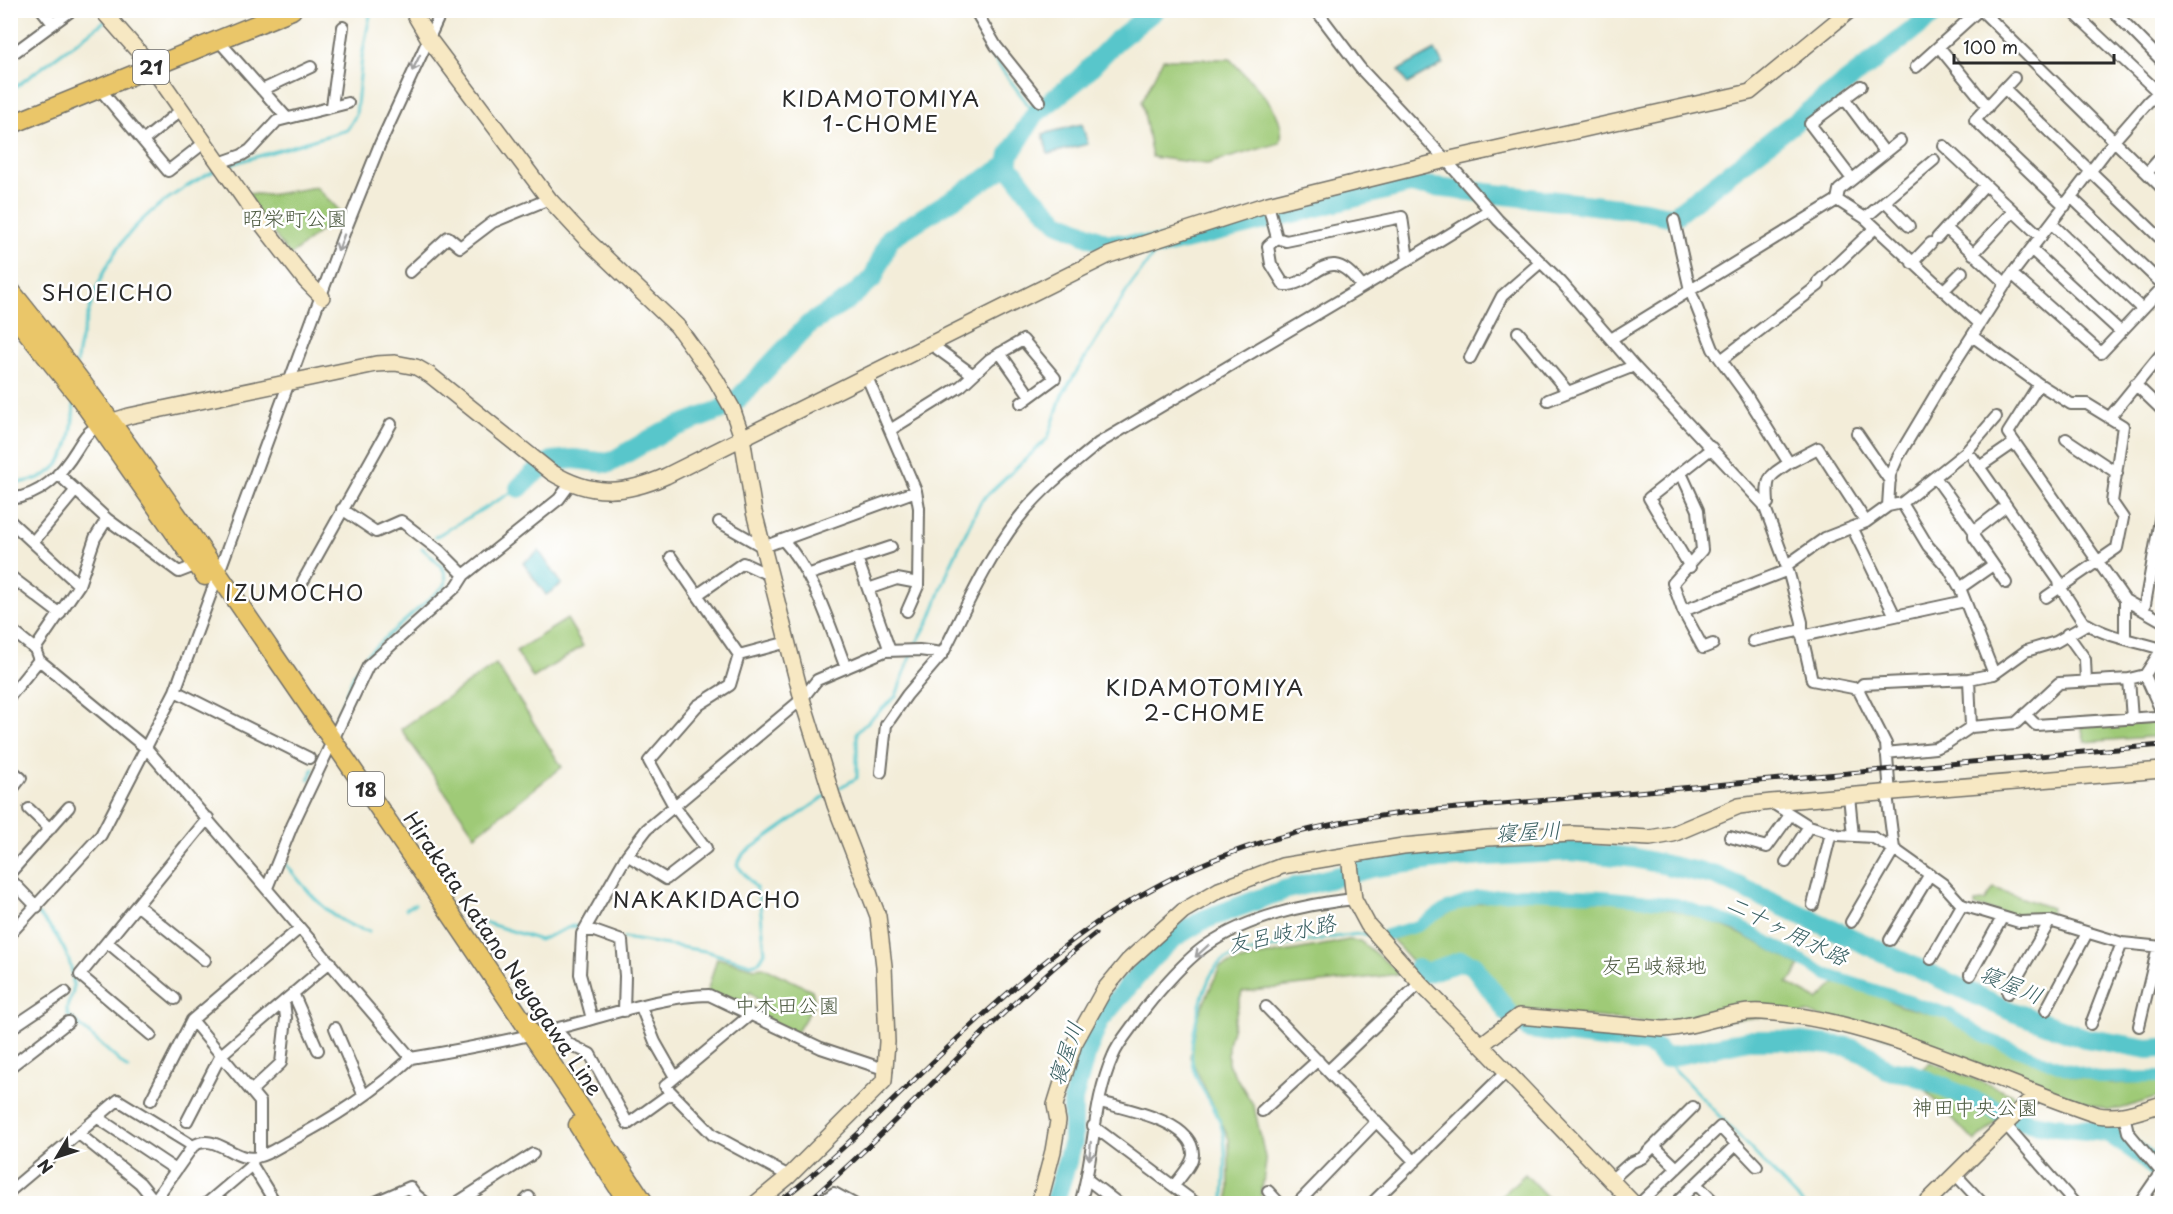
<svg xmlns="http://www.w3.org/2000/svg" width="2173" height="1214" font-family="'Playpen Sans','Klee One',sans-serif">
<rect width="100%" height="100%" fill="#fff"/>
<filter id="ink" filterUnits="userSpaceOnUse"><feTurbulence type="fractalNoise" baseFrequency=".0167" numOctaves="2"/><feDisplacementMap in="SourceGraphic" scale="12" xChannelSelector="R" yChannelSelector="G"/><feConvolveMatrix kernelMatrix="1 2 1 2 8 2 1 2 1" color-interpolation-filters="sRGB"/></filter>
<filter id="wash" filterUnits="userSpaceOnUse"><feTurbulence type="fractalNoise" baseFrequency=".008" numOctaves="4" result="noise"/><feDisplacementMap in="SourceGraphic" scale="24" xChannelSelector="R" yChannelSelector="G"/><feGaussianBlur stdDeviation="1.35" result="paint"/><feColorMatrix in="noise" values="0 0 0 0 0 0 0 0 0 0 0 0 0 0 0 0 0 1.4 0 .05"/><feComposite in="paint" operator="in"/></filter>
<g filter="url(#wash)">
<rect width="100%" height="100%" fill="#f3edd9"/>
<!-- green -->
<path fill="#9fca77" stroke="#657a51" stroke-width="1.5" d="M1163,59H1230C1248,80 1290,112 1280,143L1207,164L1152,157L1142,101Z
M316,187L342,213L290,256L244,193L269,195Z
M567,619L583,646L533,678L516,651Z
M496,664L562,767L475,835L401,729Z
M2158,720L2162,736L2085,742L2081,726Z
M1994,888L2051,908L2050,916L2017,917L1975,906V902L1985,901Z
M1535,897C1577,901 1622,900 1664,908C1714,917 1756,941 1800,966L1793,978L1787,983L1818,1000L1836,983L1879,995L1900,1006L1946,1017L1985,1042L2072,1076L2110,1084L2162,1081V1096L2120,1109L2107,1110L2019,1078L1808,1013L1675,1025L1520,1009L1510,1013L1474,964L1462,960L1425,972L1417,968L1392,939C1412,934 1425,926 1443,916C1472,901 1503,898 1535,897Z
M1348,940L1360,941L1401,974L1242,992L1228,1044V1064L1254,1106L1266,1162L1260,1203H1229V1139L1190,1057L1198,1016L1220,967C1262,953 1305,950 1348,940Z
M717,958L755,968L763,967L812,990L815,1002L796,1034L756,1015L764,1006L750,992L736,1005L707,992Z
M1930,1062L2013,1094L2016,1102L1975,1142L1913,1077Z
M1525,1174L1553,1203H1494Z"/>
<!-- water -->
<path fill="#58c6cb" stroke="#42787b" stroke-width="1.5" d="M1435,50L1443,64L1407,84L1399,70Z
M1082,124L1088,144L1048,154L1043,134Z
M539,551L562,584L546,595L523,563Z"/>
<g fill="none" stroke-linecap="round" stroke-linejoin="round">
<!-- stream -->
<path stroke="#58c6cb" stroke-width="3" d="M967,10L989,52L1035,114
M113,15L119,10
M10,91L105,21
M228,165L347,130L356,115L362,57L371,10
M77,363C77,348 83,333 87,318C107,242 148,205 216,170
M10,483C64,482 72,449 74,403
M435,537L519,488
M915,646L930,619L950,566L981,501L1048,438L1062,395L1130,286L1160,246
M334,723L355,672L367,654L445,585C450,568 433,559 422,548
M309,779L313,769
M835,790L857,778V732L896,696L912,652
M281,858C303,886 332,925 369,931
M406,909L415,904
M38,914C57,933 75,960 73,989C73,999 64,1004 68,1015L128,1069
M471,918L540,940L572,926L583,927
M624,938L705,951L751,964L759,962L765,952L760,904L756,888L737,865L743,854L827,795
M1664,1058L1803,1204
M1224,1204C1224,1177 1229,1147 1220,1122C1213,1101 1194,1083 1192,1060C1190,1038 1204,975 1221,962C1234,952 1350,933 1368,934"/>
<!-- canal -->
<path stroke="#58c6cb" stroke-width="12" d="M1386,935L1418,926L1445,909L1478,897L1524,893L1603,896L1676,904L1738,925L1828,975L1949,1014L1984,1037L2063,1068L2102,1078L2162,1077"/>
<!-- river -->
<path stroke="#58c6cb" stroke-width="20" d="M1008,165L1029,193L1058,222L1105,243L1160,246L1409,184L1645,211L1673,217L1939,10
M519,488L532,475L552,461L574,459L609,463L663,432L720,410L739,398L808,325L848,300L873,278L890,238L1008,165L1010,154L1035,114L1079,79L1115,42L1155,10
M1417,969L1425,973L1462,961L1473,965L1509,1014
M1529,1029L1644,1043L1657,1049L1664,1058L1748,1040H1782L1848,1047L1868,1055L1887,1070L1909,1073L2023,1121L2055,1127L2107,1132L2143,1156L2157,1170
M1054,1204L1073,1142V1100L1084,1060L1099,1021L1153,957L1175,937L1203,920L1284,890L1375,867L1440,859L1571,851L1635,858L1716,876L2013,1012L2085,1038L2148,1049L2162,1048"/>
</g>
</g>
<g filter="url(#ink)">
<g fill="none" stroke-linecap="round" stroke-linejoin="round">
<!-- street casing -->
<g stroke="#716f68" stroke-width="14">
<path id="street" d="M42,10L53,24
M975,10L996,46L1040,101
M1316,10L1360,68L1446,160L1498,220L1561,282L1634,366L1764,505L1788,570L1802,622V636L1812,680L1858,689L1886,744L1890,794
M1981,10L2162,188
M2071,10L2158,92
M2112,10L2162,61
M218,40L287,118
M10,45L15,52L72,10
M1939,47L1988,107
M1916,67L1979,10
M2014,78L1975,120L2065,206
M99,88L168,171L204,143
M2005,89L2162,240
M262,90L311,67
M1844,98L1885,153
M332,106L343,27
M143,141L181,110
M1944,146L2041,237
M219,163L242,155L250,150L277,121L348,103
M2147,173L2162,156
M1852,179L1810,124L1861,86
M2071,197L2162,284
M1837,200L1839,190L1900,141
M1885,201L1909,226
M1268,204L1277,238L1286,241L1402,217L1408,260
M1865,218L1934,160
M1674,220L1690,290L1713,349L1745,393L1789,463L1818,448L1866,522
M2051,223L2142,309
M1946,228L2006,284
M1277,238L1268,246L1271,264L1284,285C1317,286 1327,238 1362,287
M1937,238L1985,185
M2031,249L2121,332
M1973,254L2013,211
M1912,263L1931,243
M410,272L448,237L460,247L493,222L549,199
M2012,274L2101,353L2162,288
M1943,291L1962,272
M1518,332L1568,392
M1972,336L2039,384L2071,404H2087L2123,426L2112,502L2123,518L2117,548L2046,597
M1611,339L1837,200L1865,218L1979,323
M932,345L972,374
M1000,353L1030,396
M1470,358L1502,296L1541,262
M1721,360L1819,285V281L1874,229
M867,377L916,491L919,508L918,586L907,611
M2039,384L2008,433L2125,600L2162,621
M2135,384L2162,410
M1548,400L1634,366
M2109,418L2162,353
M890,430L961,386L990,359L1023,340L1055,378L1021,403
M1857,433L1890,481
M2066,439L2117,473
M1973,458L2059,581L2060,587L2085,625
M1979,467L2014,443
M1681,473L1698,510L1702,550L1673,583L1683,611L1703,648L1713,644
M58,474L107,519
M1935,477L1974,531V537L2006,583
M10,499C41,496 61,475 77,449C84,438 87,431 100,426
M1902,503L1928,546L1949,569L1960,588L1994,674
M1764,505L1768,503C1766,477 1768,477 1789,463
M1888,506L1890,475L1898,457L1950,370L2012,274L2113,142L2148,102L2162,89
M342,509L376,532L401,521L440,551L464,575
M10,521L79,585
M719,522L763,547L916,491
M1852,527L1895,616
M1974,531L2006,506
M783,540C815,575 829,624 846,668
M33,542L76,490
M671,557L739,655L788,642
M857,558L890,651
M1787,565L1825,538L1866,522L1888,506L1902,503L1966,452L1996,417
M1690,567L1649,498L1712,448
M807,575L891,547
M10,576L60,614
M303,581L391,424
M1960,588L1993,565
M868,589L897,579L918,583
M697,595L743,563L771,576
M2125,600V638
M2144,610L2162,508
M1683,611L1788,570
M10,629L35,649L39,660L147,749L411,1058C459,1050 507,1041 555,1029C600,1018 664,995 709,995L821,1048L887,1070
M2067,634L2085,659L2086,682
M1802,636L1965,601
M1753,641L1802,630
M35,649L79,585L95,538L107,519L179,572L197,565
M2145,675L2162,713
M2129,679L2132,719
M1858,689L1863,684L1969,679
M175,691L309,758
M10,696L39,660
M2025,714L2036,725L2155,717
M1886,753L1935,748L1947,743L1971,727L2016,723L2059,683L2129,679L2145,675L2162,649C2136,641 2110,638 2087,624L2056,642L2026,651L1994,674L1969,679L1971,727
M10,769L21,778L10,792
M881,772L886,725L907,695L943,653
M1849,796L1853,836
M1771,802L1809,826L1838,835L1872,837L1894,849L1943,884L1962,905L2019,922L2050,921L2122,943L2162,947
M29,809L50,829
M1730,837L1767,847L1790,815
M627,855L666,879L706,848L674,806L649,761L697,706L730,685L739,655
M1786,862L1809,826
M10,873L69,807
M10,879L37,907
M267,888L292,826L368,666L457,586L464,575L559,499L570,484
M137,905L205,960
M1813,905L1831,833
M1851,922L1894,849L1887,794
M584,931H594L622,941L625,976L624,1011
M10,934L101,835L175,691L343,236L380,144L442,10
M1890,940L1930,874
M107,942L175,999
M1931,959L1962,905
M1970,975L2002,918
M293,993L318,1050
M2008,993L2050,921
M641,1007L655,1042L675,1077
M1266,1007L1415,1162
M2046,1010L2087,933
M750,1015L665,1086L713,1135L789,1176
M592,1019L580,974L582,934L627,855L647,829L802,699L817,680L885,651L919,650L943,653C966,607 987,560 1018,519C1040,490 1071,466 1099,443L1408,260L1489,210
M192,1020L260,1102V1156
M2091,1024L2122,943
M2139,1026L2158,947
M335,1028L363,1094
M10,1029L65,992
M555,1029L569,1044L590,1054L628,1124L671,1093
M151,1035L80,975L208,818
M10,1067L68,1022
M1328,1071L1420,983
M251,1091L281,1063L286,1018L284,1001
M151,1100L192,1020L300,928
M1100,1102C1125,1109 1193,1121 1193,1154C1193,1165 1179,1178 1174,1186
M1262,1111L1318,1060
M2124,1115L2128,1132L2162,1173
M98,1118L176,1170
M187,1121L221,1055L330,962
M2005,1124L2075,1204
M1093,1126L1197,1204
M79,1134L140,1183L157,1204
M1654,1146L1677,1168
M252,1165L276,1204
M1955,1174L1983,1204
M1088,1180L1119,1204
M1611,1180L1630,1163L1642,1158L1693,1107
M1696,1184L1716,1204
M10,1191L118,1100L193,1146
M1268,1191L1280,1204
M155,1200L193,1146C216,1131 234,1163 257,1157C267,1155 277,1148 286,1143C329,1121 374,1092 411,1058
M206,1204L252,1165L253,1158
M371,1204L410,1187L416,1195L427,1204
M455,1204L533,1154
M522,1204L529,1197
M819,1204L834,1193L854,1204
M1080,1204C1095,1155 1092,1103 1113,1056C1118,1043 1130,1030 1138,1018C1153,997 1185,960 1207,945C1248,917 1306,904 1354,899
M1297,1204L1377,1121
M1371,1204L1507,1071
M1639,1204L1720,1127L1757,1166
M1675,1204L1736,1145
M2139,1204L2161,1172"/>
</g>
<!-- secondary casing -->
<g stroke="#716f68" stroke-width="18">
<path id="secondary" d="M102,10L151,66L261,223L306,281L322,297
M412,10L429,39L549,199L587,240L677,326L716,380L732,408L742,437L754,512L802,699L835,805L878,916L884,966L887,1042L884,1081L789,1176L755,1204
M101,425L129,416L376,364L395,363L416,367L430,375L551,472C590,496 624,495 666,476L1109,255L1268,204L1446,160L1750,92L1850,10
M1349,855L1354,899L1368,925L1420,983L1481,1045L1519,1016L1663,1029C1696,1028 1728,1010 1762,1012C1872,1018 1992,1080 2097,1115C2120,1119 2140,1111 2162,1104
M1481,1045L1634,1204
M1039,1204L1053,1151L1058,1121L1055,1105L1074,1044L1104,990L1128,961L1183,911L1219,890L1282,866L1403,846L1488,838L1573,834L1650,838L1673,834L1739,806L1771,802L2162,770
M1925,1204L2036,1094"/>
</g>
<!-- primary casing -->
<g stroke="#716f68" stroke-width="21">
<path id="primary" d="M10,125L292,10
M10,290C104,406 187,529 272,652C398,835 522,1019 645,1204
M10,311L80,398L205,576
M578,1125L629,1204"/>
</g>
<!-- street -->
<use href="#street" stroke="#fff" stroke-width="10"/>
<!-- secondary -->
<use href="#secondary" stroke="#f7e8c3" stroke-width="15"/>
<!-- primary -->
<use href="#primary" stroke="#eac669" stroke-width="18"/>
<!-- rail casing -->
<g stroke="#2b2b2b" stroke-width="5">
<path id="rail" d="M776,1204C842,1154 898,1094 958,1038C1017,984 1077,930 1148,891C1226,847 1314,824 1402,813L2162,745
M805,1204C906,1118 990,1015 1095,934"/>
</g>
<!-- rail -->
<use href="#rail" stroke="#fff" stroke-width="3" stroke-dasharray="9" stroke-linecap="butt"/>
</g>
<!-- one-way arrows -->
<defs><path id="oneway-shaft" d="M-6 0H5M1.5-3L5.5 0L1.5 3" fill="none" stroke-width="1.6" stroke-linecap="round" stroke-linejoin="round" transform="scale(1.5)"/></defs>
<g stroke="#a0a0a0">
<use href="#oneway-shaft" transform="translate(416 63) rotate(116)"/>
<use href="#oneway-shaft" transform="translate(341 243) rotate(110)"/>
<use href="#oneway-shaft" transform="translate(1202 951) rotate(138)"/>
<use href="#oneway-shaft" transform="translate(1090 1151) rotate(95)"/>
</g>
</g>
<g text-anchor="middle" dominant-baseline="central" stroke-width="5" stroke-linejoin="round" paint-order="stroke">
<!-- shield labels -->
<g fill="#fff" stroke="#6b6b6b" stroke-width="1.5">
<rect x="133" y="50" width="36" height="34" rx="4.5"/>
<rect x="348" y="772" width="36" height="34" rx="4.5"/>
</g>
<g font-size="20" font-weight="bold" fill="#2b2b2b">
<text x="151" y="67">21</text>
<text x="366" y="789">18</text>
</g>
<!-- park labels -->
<g font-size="21" fill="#4e5b42" stroke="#fff">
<text x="295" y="217">昭栄町公園</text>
<text x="1654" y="964">友呂岐緑地</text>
<text x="787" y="1004">中木田公園</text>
<text x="1975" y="1106">神田中央公園</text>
</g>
<!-- street labels -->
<g font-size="21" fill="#2b2b2b" stroke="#fff">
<text transform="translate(504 953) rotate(56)">Hirakata Katano Neyagawa Line</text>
</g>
<!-- neighbourhood labels -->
<g font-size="22" letter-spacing="1.5" fill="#2b2b2b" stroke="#fff">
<text x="881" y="97">KIDAMOTOMIYA<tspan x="881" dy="25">1-CHOME</tspan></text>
<text x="108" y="291">SHOEICHO</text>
<text x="295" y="591">IZUMOCHO</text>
<text x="1205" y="686">KIDAMOTOMIYA<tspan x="1205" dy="25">2-CHOME</tspan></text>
<text x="707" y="898">NAKAKIDACHO</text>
</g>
<!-- water labels -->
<g font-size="22" font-style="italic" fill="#3b6163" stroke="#fff">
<text transform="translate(1528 830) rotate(-3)">寝屋川</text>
<text transform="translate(1788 929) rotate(26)">二十ヶ用水路</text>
<text transform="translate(1281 932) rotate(-12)">友呂岐水路</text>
<text transform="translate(2012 983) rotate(23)">寝屋川</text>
<text transform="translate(1064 1053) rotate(-71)">寝屋川</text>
</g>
</g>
<!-- margin -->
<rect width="2173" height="1214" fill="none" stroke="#fff" stroke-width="36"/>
<!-- north arrow -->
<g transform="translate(57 1157) rotate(231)" stroke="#ffffff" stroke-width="4.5" paint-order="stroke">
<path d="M0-4.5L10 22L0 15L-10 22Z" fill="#2b2b2b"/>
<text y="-9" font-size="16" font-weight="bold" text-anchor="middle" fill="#2b2b2b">N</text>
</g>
<!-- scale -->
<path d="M1954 54v9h160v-9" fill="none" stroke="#2b2b2b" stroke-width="3"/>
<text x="1963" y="54" font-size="18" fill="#2b2b2b" stroke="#ffffff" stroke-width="4.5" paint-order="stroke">100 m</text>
</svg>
